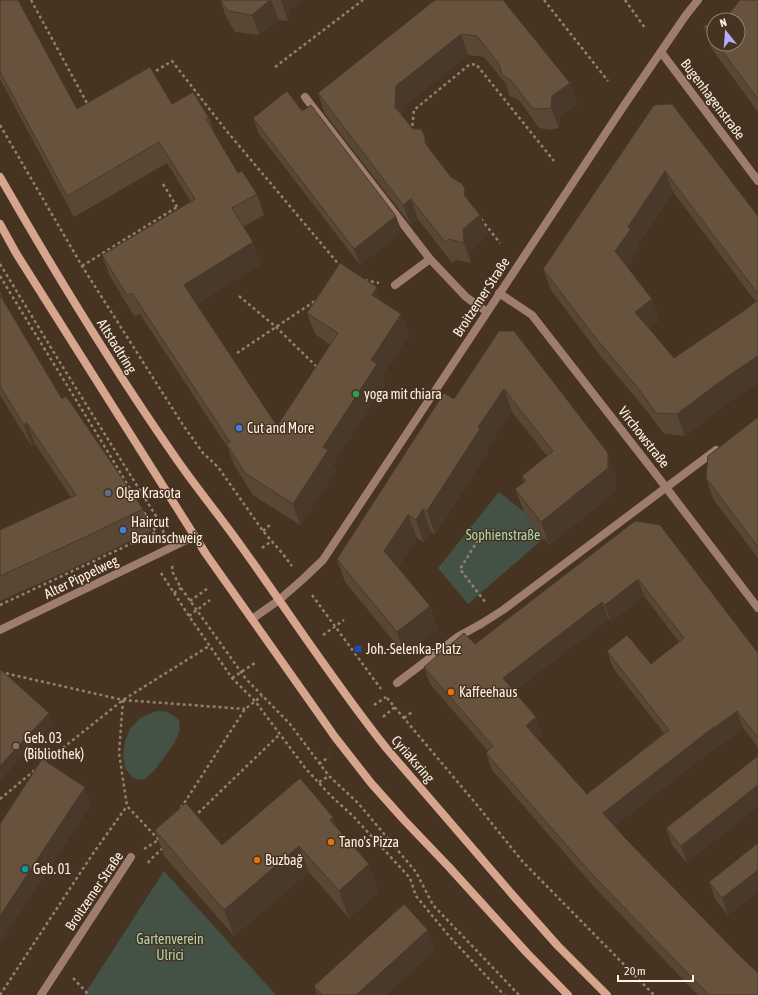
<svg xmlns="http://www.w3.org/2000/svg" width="758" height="995" font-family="'Asap Condensed',sans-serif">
<rect width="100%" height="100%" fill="#463321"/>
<!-- green -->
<path fill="#445246" d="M499,492L524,512L544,538L468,604L438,568Z
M156,711L168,712L179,720L180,730L174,744L154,771L145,779L138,780L132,777L125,768L123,756L125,741L130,729L140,718Z
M164,871L276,995H84Z"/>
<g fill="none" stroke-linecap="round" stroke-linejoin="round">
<!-- path -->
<path stroke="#928172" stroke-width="2.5" stroke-dasharray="3 3" stroke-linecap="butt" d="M31,0L88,105
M544,0L608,81
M625,0L645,28
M275,67L363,0
M151,74L172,61L225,129L341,267
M0,125L82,266L183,425L203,453L218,467L263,531L282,553L292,566
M414,131L412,129L414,110L469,65L476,64L554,161
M163,184L177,207
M481,219L500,243
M0,264L64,369L161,524L164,534
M82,266L177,207
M0,276C44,349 90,421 133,494
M365,280L379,283
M239,296L276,327L318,368
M237,353L318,299
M263,531L271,524
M478,540L460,569L485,602
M262,548L272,541
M172,566L173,573L181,588L246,679L290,724L329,776L358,803L416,872L433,905L519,995
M161,573L189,616L232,678L255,701L306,769L332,797L352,815L410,878L416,896L449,936L504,995
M174,593L181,588
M312,595L381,689
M190,601L208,588
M0,605L156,532L144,512
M189,616L210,600
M323,635L344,620
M0,672L123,700L245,709
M232,678L255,663
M387,698L477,805L523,862L654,995
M123,700L119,753L127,806L159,840
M374,705L386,697
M383,717L395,707
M404,718L412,712
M44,763L123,700L209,646
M319,764L329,757
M319,782L329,776
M0,799L35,770
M181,808L245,709L262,696
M194,817L280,734
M144,849L160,839
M148,863L150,860L164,847
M73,978L89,995
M0,995L94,852L127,806"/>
<!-- service -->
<path stroke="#9e7d6f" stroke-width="8" d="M305,97L430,259L466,297L487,312
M395,285L430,259
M397,683L459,636L481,624"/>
<!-- minor -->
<path stroke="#9e7d6f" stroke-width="8" d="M661,52L758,181
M499,293L532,315L658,477L758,608
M252,619L279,600L302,580L323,560L625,104L686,15L698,0
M481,624L503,610L716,450
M0,630L195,536
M41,995L131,857"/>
<!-- secondary -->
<path stroke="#d7a48d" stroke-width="8" d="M0,177C54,271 111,365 173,454C194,485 219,515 241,546C290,614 335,684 387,749L511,893L558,946L607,995
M0,224L16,253L206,554L335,737L371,783L404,820L449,867L527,953L568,995"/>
</g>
<!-- wall -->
<path fill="#594735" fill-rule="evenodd" d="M0,0L77,109L172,104L209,118L215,135L238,173L257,194L264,215L243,227L261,264L196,304L277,426L330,345L315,334L307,313L377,287L382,302L401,314L409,335L382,376L385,385L333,464L336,471L300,525L253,495L234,465L228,448L140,314L134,316L110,276L102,255L191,202L167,163L74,217L0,79Z
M220,0H303L289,11L288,21L279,20L259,35L235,32L227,19Z
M435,0L570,83L577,104L560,117L559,128L550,130L539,128L519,100L510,96L505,83L484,57L468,55L403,107V117L480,215L488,235L471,250V263L457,260L452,263L418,219L411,225L325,114L318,93Z
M758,0V112L712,49L703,25H714V44H738Z
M654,105L758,216V383L732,400L685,436L664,434L646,410L603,359L551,290L543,269ZM673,192L756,302L742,312L674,358L649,328L660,320L627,267L639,250L637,246Z
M302,111L402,232L360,265L259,134L253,118Z
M0,291L4,302L62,399L143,509L151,531L89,561L0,601V530L71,497L35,444L32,447L0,395Z
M499,331L616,477V491L549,545L524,512L515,489L524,483L522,476L547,456L512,412L487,449L488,452L435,534L431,532L424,543L417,538L398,567L430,606L438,629L405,655L345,582L337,559L454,399Z
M758,417V558L713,499L706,478Z
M635,521L758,653V747L743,728L721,745L720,744L615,826L758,995H698L596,889L492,770L486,753L488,751L430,684L424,667L475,644ZM644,596L679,642L651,664L607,651L613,668L664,733L587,794L537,738L542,734L514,691L609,619L611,622Z
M758,756L687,863L672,845L666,828Z
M333,817L337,828L379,891L349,918L309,872L234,936L164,856L155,830L222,845Z
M758,843V892L728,915L715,899L709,882Z
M435,950L386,995H317L314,986Z"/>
<!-- shaded-wall -->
<path fill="#48392b" d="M270,0H271L279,20L259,35L252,15Z
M281,0H303L289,11L288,21Z
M461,34L468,55L403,107V128L395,107L396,86Z
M570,83L577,104L560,117L559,128L551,108L552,96Z
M425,137L432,157L425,143Z
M665,171L673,192L637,246L639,250L623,273L615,251L628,227Z
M465,188L473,209L464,195Z
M411,199L418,219L411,225L403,205Z
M480,215L488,235L471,250V263L464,243L463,229Z
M396,216L402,232L360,265L354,249Z
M253,242L261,264L192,306L184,285Z
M377,287L385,308L372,295Z
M652,299L660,320L642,333L635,312Z
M401,314L409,335L382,376L385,385L333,464L336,471L300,525L293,504L323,447L371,360Z
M758,356V383L732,400L685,436L677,414L725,378Z
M504,389L512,412L487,449L488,452L435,534L427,511L478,427Z
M27,423L35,444L32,447L24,425Z
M608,453L616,477V491L549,545L541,522Z
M423,509L431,532L424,543L416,520Z
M408,515L417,538L393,574L384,551Z
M638,579L644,596L611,622L605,605Z
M602,602L609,619L509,695L503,678Z
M430,606L438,629L405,655L397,632Z
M737,711L743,728L721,745L714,728Z
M49,713L53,724L0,781V766Z
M536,717L542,734L532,743L526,726Z
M714,727L720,744L610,830L603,813Z
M758,785V807L687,863L681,846Z
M85,787L91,805L0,944V916Z
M333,817L343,843L330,820Z
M299,846L309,872L234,936L224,910Z
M369,864L379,891L349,918L339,891Z
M758,870V892L728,915L722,898Z
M428,930L435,950L386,995H356Z"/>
<!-- building -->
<path fill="#67523e" stroke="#48392b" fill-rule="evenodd" d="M0,0H18L77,109L150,67L172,104L193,92L209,118L206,119L238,173L242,171L257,194L232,208L253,242L184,285L277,426L338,333L307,313L340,263L377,287L372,295L401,314L371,360L377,364L323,447L328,450L293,504L245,473L226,443L230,442L132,293L127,295L102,255L195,199L159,142L67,196L0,72Z
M220,0H270L252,15L228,11Z
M435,0H503L570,83L552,96L551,108L543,109L532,108L511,80L502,75L499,64L477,36L461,34L396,86L395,107L413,129H421L425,137V143L451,177L461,183L465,188L464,195L480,215L463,229L464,243L449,239L445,242L411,199L403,205L318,93Z
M740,0H758V99L717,44H738V20H724Z
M703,25H714V40Z
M287,91L302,111L311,105L396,216L354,249L253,118Z
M672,104L758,216V294L665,171L628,227L631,229L615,251L652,299L635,312L674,358L742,312L758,300V356L725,378L677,414L656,413L638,388L595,337L543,269L654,105Z
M0,295L62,399L66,396L143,509L81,539L0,576V530L76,495L27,423L24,425L0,386Z
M499,331H514L608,453V468L541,522L515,489L526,481L522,476L553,451L504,389L478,427L480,429L427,511L423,509L416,520L408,515L384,551L430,606L397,632L337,559L444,393L454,399Z
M758,417V547L706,478L708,456Z
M635,521L660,525L758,653V738L737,711L714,728V727L603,813L626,839L741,957L758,973V995H709L706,992L590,872L486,753L493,746L424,667L464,633L475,644ZM638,579L684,638L651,664L627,635L607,651L669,730L587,794L526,726L536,717L503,678L602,602L605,605Z
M0,669L49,713L0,766Z
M758,756V785L681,846L666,828Z
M42,759L85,787L0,916V824Z
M300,778L333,817L330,820L369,864L339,891L299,846L224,910L155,830L186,803L222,845Z
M758,843V870L722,898L709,882Z
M404,904L428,930L356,995H322L314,986Z"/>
<!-- markers -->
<circle fill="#2e9e5b" stroke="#463321" stroke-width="1.5" cx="356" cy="394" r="4"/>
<g fill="#3f7fe0" stroke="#463321" stroke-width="1.5">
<circle cx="239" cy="428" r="4"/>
<circle cx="123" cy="530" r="4"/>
</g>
<circle fill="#5c6f8a" stroke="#463321" stroke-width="1.5" cx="108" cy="493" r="4"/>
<rect fill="#1a4fb4" stroke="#463321" stroke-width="1.5" x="354" y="645" width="8" height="8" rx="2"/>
<g fill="#e8710a" stroke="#463321" stroke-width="1.5">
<circle cx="451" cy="692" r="4"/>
<circle cx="331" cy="842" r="4"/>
<circle cx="257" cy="860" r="4"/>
</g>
<circle fill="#8d6e63" stroke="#463321" stroke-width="1.5" cx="16" cy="746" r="4"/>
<circle fill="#0f9aa8" stroke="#463321" stroke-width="1.5" cx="25" cy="869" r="4"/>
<g text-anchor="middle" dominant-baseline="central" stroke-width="3" stroke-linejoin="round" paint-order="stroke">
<!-- street labels -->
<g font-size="14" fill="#fef1e6" stroke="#463321">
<text transform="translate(713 99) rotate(53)">Bugenhagenstraße</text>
<text transform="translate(481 297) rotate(-57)">Broitzemer Straße</text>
<text transform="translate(117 346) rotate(58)">Altstadtring</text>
<text transform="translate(644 437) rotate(52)">Virchowstraße</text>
<text transform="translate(81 577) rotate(-26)">Alter Pippelweg</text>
<text transform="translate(413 759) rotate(49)">Cyriaksring</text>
<text transform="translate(94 891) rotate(-56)">Broitzemer Straße</text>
</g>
<!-- poi labels -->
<g font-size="14" fill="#fef1e6" stroke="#463321" text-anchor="start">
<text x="364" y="394">yoga mit chiara</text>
<text x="247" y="428">Cut and More</text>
<text x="116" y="493">Olga Krasota</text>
<text x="131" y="522">Haircut<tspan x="131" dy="16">Braunschweig</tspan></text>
<text x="366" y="649">Joh.-Selenka-Platz</text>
<text x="459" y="692">Kaffeehaus</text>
<text x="24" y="738">Geb. 03<tspan x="24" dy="16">(Bibliothek)</tspan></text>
<text x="339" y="842">Tano's Pizza</text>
<text x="265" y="860">Buzbağ</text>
<text x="33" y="869">Geb. 01</text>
</g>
<!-- park labels -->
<g font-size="14" fill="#abd8b1" stroke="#463321">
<text x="503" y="535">Sophienstraße</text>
<text x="170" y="939">Gartenverein<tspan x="170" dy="16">Ulrici</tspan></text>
</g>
</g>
<!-- north arrow -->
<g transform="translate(726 32) rotate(343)"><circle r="19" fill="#463321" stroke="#907f70"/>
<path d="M0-3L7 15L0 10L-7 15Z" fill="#b4acf9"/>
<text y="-6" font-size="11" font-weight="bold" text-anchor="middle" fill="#fef1e6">N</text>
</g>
<!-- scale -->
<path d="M618 975v6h75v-6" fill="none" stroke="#fef1e6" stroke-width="2"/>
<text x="624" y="975" font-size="12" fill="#fef1e6" stroke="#463321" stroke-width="3" paint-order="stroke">20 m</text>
</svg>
